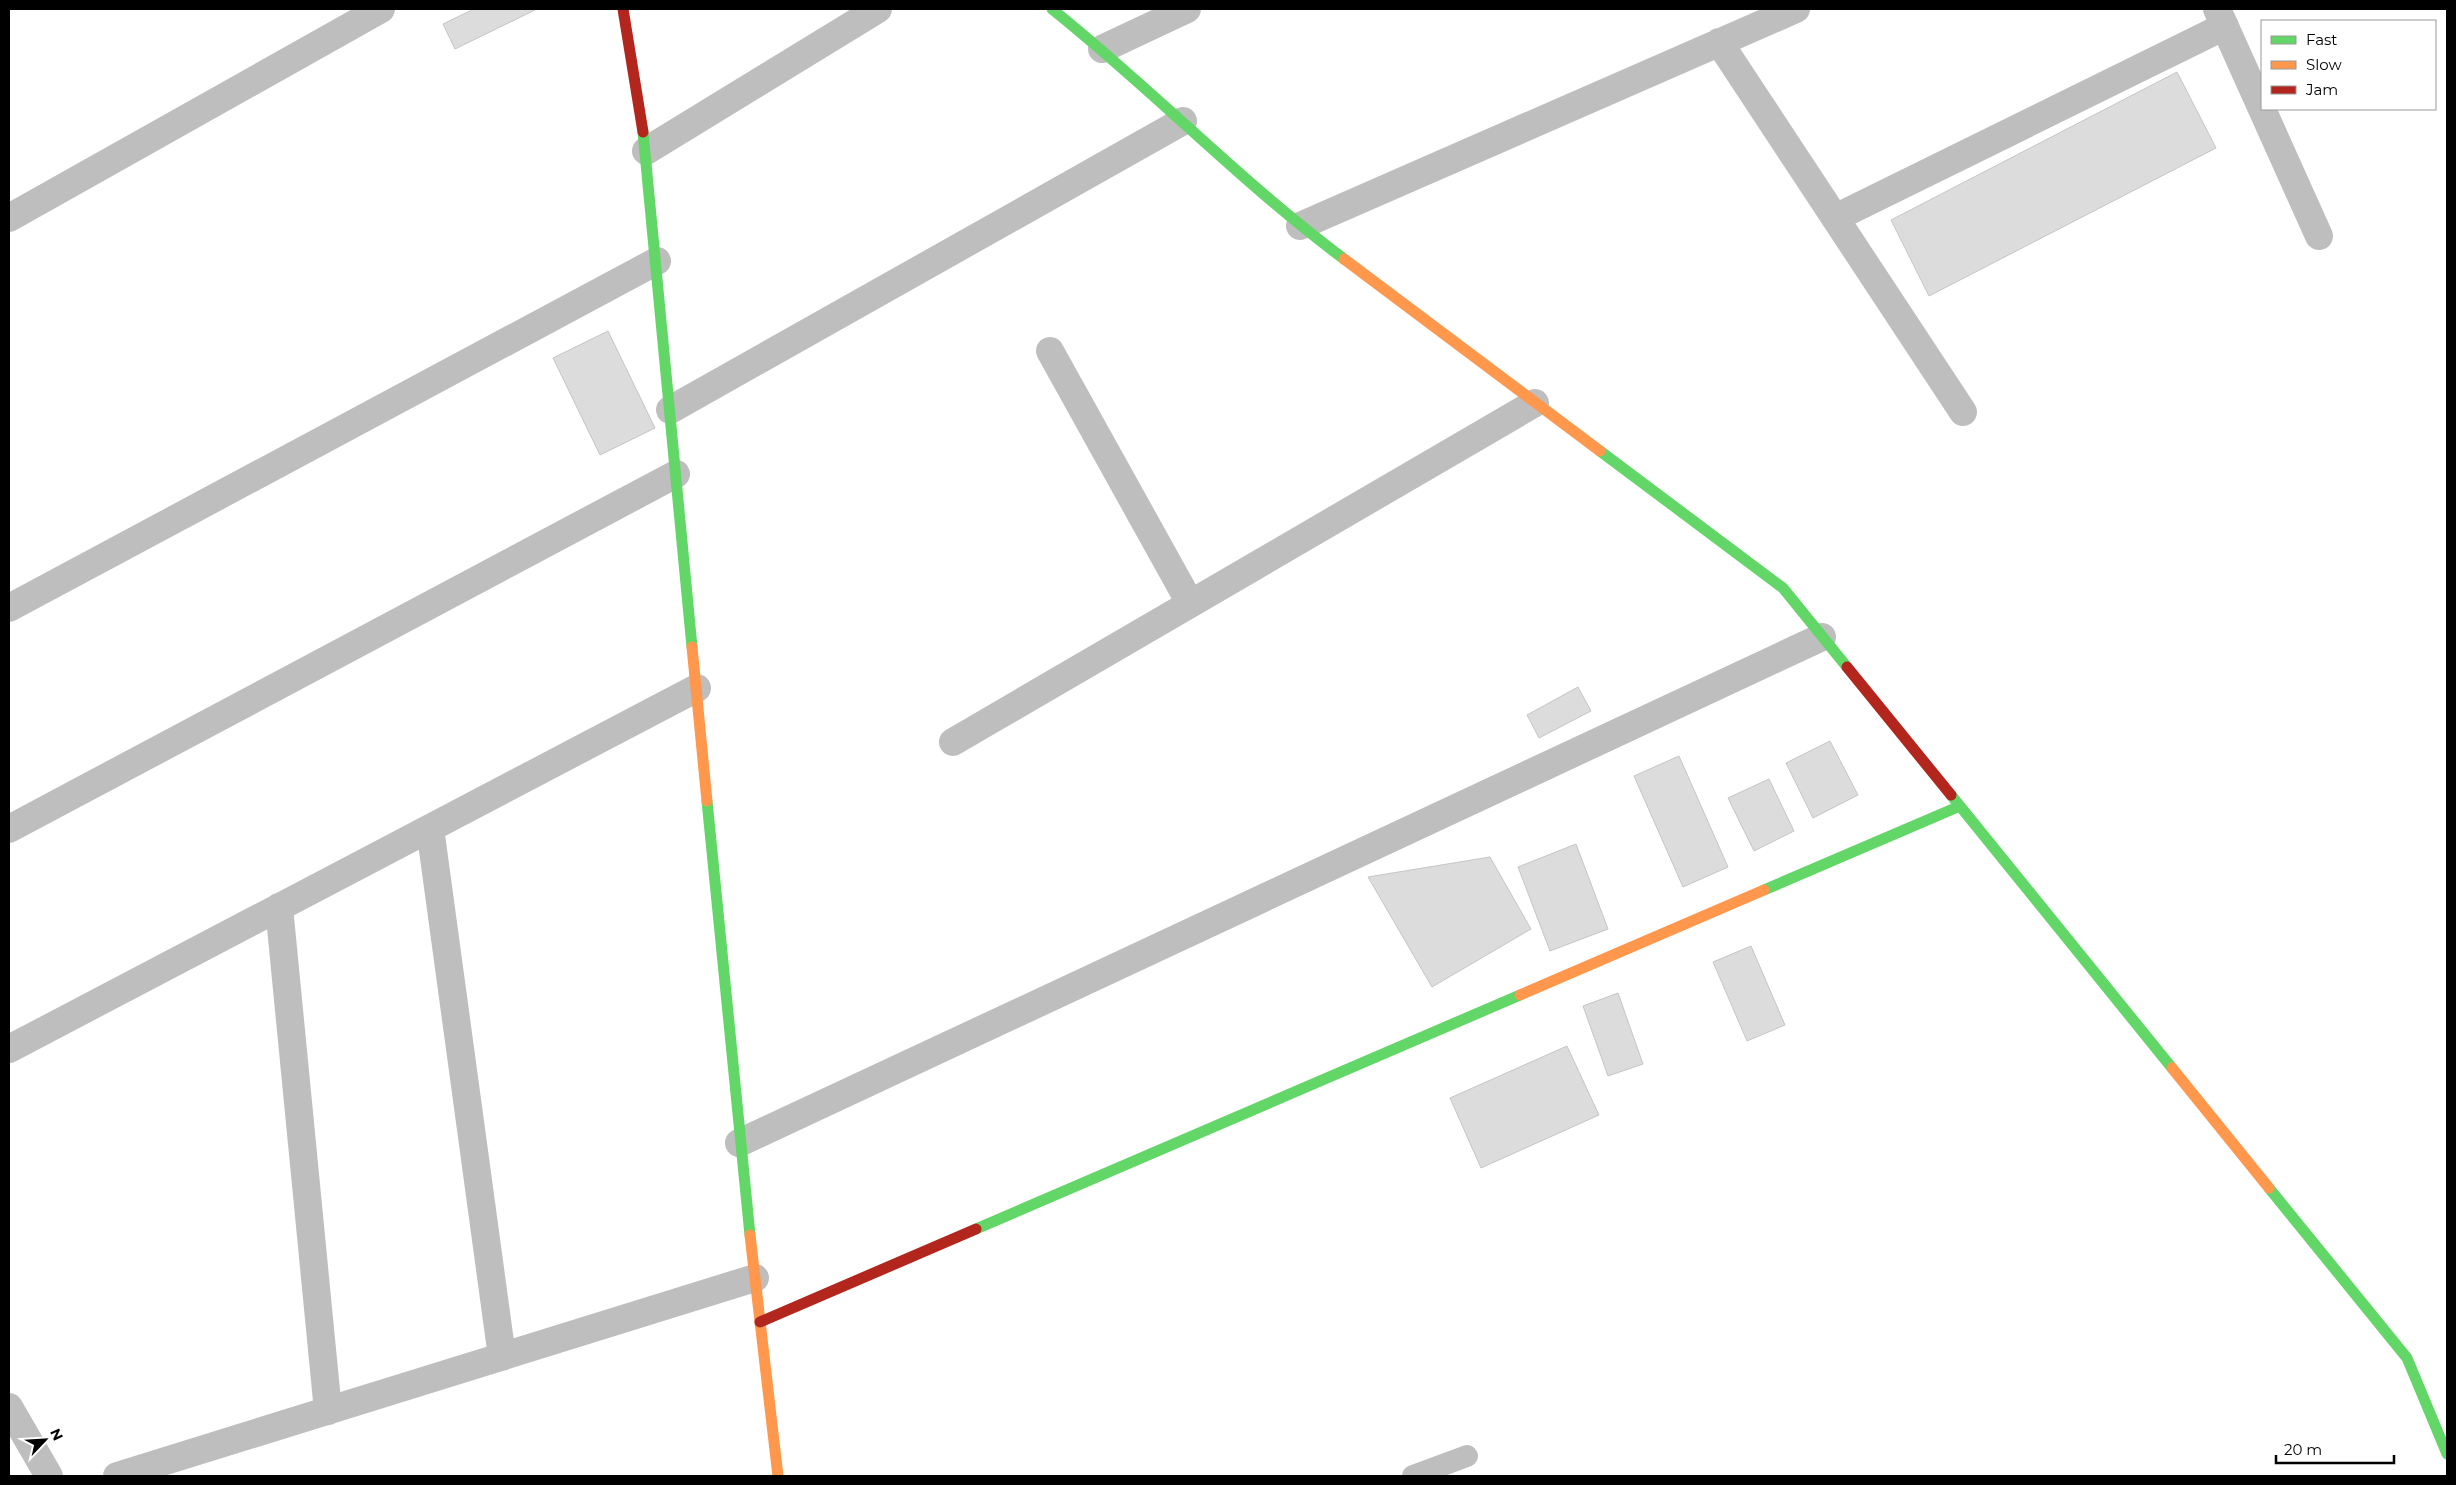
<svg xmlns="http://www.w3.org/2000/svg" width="2456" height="1485" font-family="Montserrat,sans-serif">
<rect width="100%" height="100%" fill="#fff"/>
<!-- building -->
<path fill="#dcdcdc" stroke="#c5c5c5" d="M474,9H537L455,49L443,24Z
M2177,72L2216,148L1929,296L1891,220Z
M608,331L655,428L600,455L553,358Z
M1578,687L1591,711L1539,738L1527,715Z
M1830,741L1858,795L1813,818L1786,763Z
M1679,756L1728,867L1683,887L1634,776Z
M1769,779L1794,831L1754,851L1728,798Z
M1576,844L1608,929L1550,951L1518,867Z
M1490,857L1531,929L1432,987L1368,877Z
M1751,946L1785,1025L1747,1041L1713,962Z
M1618,993L1643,1064L1608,1076L1583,1006Z
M1567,1046L1599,1115L1481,1168L1450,1098Z"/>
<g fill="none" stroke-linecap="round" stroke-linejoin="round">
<!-- lane -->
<path stroke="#bebebe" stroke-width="22" d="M1413,1476L1467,1456"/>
<!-- street -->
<path stroke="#bebebe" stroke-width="28" d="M2217,9L2319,236
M1719,42L1963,412
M1102,49L1187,9
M646,151L878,9
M9,218L381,9
M1835,218L2225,26
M1300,226L1796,9
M1050,351L1190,603
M670,410L1183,121
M9,608L657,261
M953,742L1535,403
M430,828L502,1357
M9,829L676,474
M279,907L328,1411
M9,1049L697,688
M739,1143L1822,637
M9,1407L49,1476
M117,1476L755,1278"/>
<!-- fast -->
<path stroke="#63d668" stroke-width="11" d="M1052,9C1152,89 1241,182 1344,259
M643,132L692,647
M1600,451L1783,588L1847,667
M1951,795L2172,1068
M707,801L750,1235
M1764,890L1960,806
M2269,1188L2407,1358L2447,1454
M976,1229L1520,995"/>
<!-- slow -->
<path stroke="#ff974d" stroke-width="11" d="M1344,259L1600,451
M692,647L707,801
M1520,995L1764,890
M2172,1068L2269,1188
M750,1235L778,1476"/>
<!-- jam -->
<path stroke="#b3261e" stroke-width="11" d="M623,9L643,132
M1847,667L1951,795
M760,1322L976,1229"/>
</g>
<!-- border -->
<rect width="2456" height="1485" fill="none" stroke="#000000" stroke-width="20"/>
<!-- legend -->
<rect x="2261" y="20" width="175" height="90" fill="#ffffff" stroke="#999999"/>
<rect x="2271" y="36" width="25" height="8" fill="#63d668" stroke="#999999"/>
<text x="2306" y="45" font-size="15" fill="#000000">Fast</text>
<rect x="2271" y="61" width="25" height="8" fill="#ff974d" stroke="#999999"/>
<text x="2306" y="70" font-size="15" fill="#000000">Slow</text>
<rect x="2271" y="86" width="25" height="8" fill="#b3261e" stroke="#999999"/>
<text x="2306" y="95" font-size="15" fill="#000000">Jam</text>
<!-- north arrow -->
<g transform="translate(45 1440) rotate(65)" stroke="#ffffff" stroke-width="4" paint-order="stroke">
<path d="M0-4L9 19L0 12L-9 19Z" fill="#000000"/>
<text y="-8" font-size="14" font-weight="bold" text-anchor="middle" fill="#000000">N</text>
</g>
<!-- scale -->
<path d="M2276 1455v8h118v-8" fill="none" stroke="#000000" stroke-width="2.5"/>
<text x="2284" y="1455" font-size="15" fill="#000000" stroke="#ffffff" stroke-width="4" paint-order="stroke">20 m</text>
</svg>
